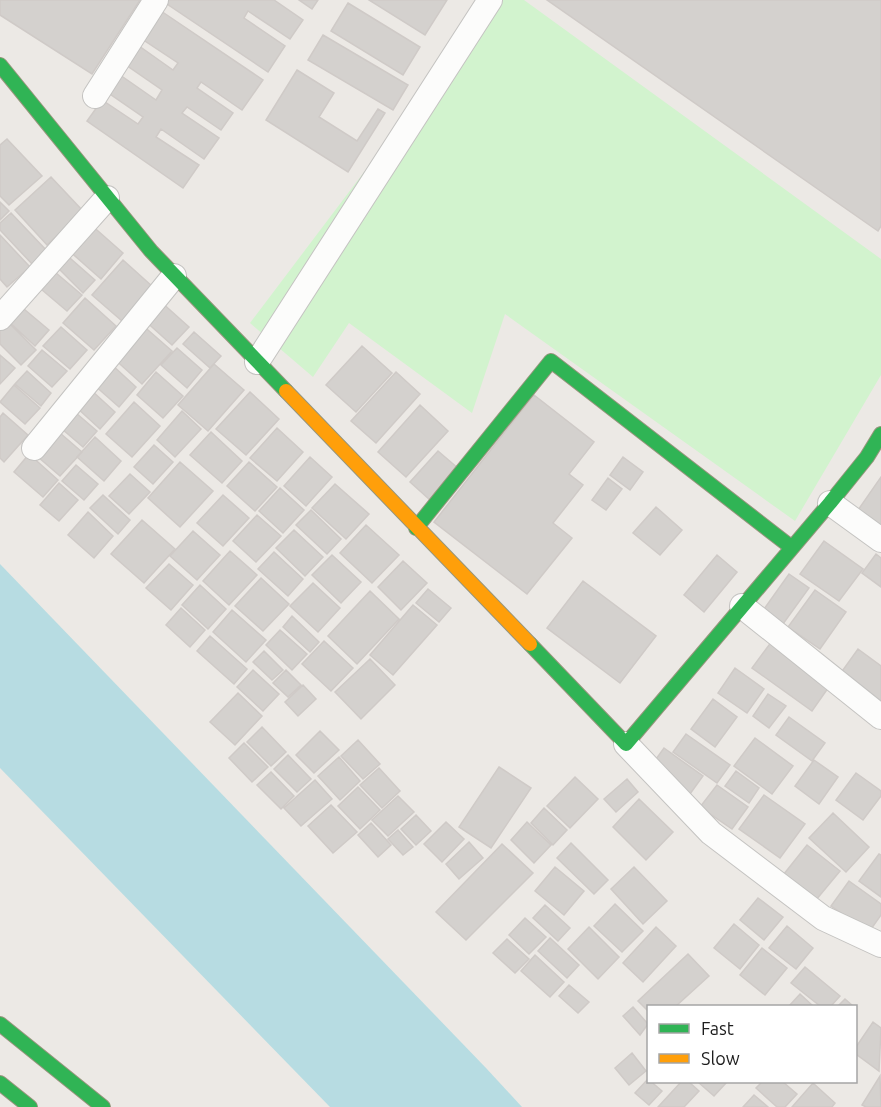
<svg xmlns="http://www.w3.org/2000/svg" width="881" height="1107" font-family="Ubuntu,sans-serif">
<rect width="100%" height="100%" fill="#ece9e5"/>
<!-- park -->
<path fill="#d2f3ce" d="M494,0H524L881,259V375L795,521L505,314L472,413L349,323L313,377L250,323Z"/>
<!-- water -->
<path fill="#b7dce2" d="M0,564L486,1068L522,1107H330L0,768Z"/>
<!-- building -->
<path fill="#d4d1ce" stroke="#cfcac7" stroke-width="1.5" d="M0,0H140L92,74L0,15Z
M165,0H274L303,20L290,39L248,11L244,18L285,46L268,72L164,2Z
M299,0H318L312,9Z
M369,0H447L425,35Z
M547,0H881V226L878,231Z
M348,3L420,47L403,75L331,31Z
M161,11L263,80L242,110L201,82L197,88L233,113L221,130L187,107L182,113L219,138L204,159L161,129L156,137L199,165L183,188L87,121L102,100L138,124L143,117L107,92L120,75L156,100L162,90L126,65L139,46L173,70L178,63L142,39Z
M323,35L408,85L393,110L308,60Z
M297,70L334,93L319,117L357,141L378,109L385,113L348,172L266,120Z
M7,139L42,176L9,205L0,196V145Z
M51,177L83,211L47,245L15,210Z
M0,202L9,211L0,220Z
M11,213L48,252L33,265L0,230V223Z
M89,223L123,253L101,279L67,249Z
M0,235L30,267L7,287L0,279Z
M63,252L95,280L83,293L54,264Z
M123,260L153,287L122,321L92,295Z
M49,267L82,295L67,311L35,284Z
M85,298L116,326L94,350L63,323Z
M160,301L189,327L172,345L143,319Z
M18,304L49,330L35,346L6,319Z
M7,321L36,350L21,365L0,344V328Z
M140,323L172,351L142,384L111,356Z
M61,327L87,350L70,369L43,346Z
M194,332L221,356L210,368L183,344Z
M362,346L392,373L356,412L326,385Z
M177,348L202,370L187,388L161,365Z
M42,350L67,371L52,387L28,366Z
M0,355L15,368L0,384Z
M111,364L136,387L119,407L93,384Z
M214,364L244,390L208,431L178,405Z
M27,371L51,393L41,406L15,384Z
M156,372L183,396L163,418L137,395Z
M396,372L420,394L376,443L351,421Z
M14,385L40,408L25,424L0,402Z
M91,390L115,412L100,429L76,407Z
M250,392L279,419L246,455L216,429Z
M534,395L594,442L569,474L583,485L553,523L572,538L527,594L434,522Z
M134,402L160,426L132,457L106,434Z
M420,405L448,431L406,477L378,452Z
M182,411L201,429L175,457L157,440Z
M3,413L28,435L4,462L0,458V417Z
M76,413L97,431L83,447L62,429Z
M277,428L303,452L277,481L250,458Z
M211,432L242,461L222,483L190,455Z
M60,433L82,452L60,476L38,457Z
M95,437L121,461L104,481L77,457Z
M154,445L173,462L153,484L134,467Z
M438,451L459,469L430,500L410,482Z
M29,454L58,480L43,497L14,472Z
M310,457L332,477L306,506L284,486Z
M623,457L643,472L630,490L610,475Z
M180,462L213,491L180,527L148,498Z
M249,462L277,487L255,511L227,486Z
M76,465L98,484L84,500L62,481Z
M130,474L150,492L129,514L109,496Z
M881,477V531L856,513Z
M608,478L622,489L606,510L592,500Z
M59,483L78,500L59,521L40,505Z
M335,484L369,514L346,539L312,508Z
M280,488L304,510L283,533L259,511Z
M103,495L130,520L118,534L90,508Z
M223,495L249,518L223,546L197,523Z
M656,507L682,530L660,555L633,533Z
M311,510L341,539L327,554L296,525Z
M88,512L113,536L94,558L68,535Z
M257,515L281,536L256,562L233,541Z
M142,520L175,549L144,583L111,554Z
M366,525L399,555L372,583L340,553Z
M294,530L323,557L305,576L276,548Z
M193,531L220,555L197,580L170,556Z
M824,541L863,569L839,601L800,574Z
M230,551L257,575L229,605L203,581Z
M274,552L303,579L288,596L258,569Z
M876,554L881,558V587L862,573Z
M332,555L361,582L341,603L312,575Z
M717,555L737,572L704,612L684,595Z
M403,561L427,583L401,610L378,587Z
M169,564L193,585L171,610L146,588Z
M789,574L809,588L783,624L764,609Z
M261,578L289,604L263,631L235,606Z
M583,581L656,636L620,683L547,628Z
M313,583L340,608L318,632L290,606Z
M200,585L226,609L208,629L182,605Z
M428,589L451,608L439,622L416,603Z
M815,590L846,612L820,649L788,627Z
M370,591L399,619L357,664L328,636Z
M413,605L437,625L393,675L370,655Z
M181,608L205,630L190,647L166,625Z
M232,610L266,640L246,662L213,632Z
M292,616L319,642L310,652L283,627Z
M280,630L307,654L292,670L266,645Z
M210,636L247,669L234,684L197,651Z
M324,641L353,668L331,691L302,664Z
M772,641L831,684L812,711L752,668Z
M858,649L881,666V704L840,674Z
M264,651L283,670L272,680L253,662Z
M370,659L395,685L361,719L335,692Z
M735,668L764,689L747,713L718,693Z
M253,670L279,694L263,711L237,687Z
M286,670L301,685L288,697L273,683Z
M303,685L316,699L298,716L285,702Z
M238,693L262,716L235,745L210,722Z
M768,694L786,706L769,728L753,716Z
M713,699L737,717L715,747L691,729Z
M789,717L825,743L812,761L776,735Z
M262,727L286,752L271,766L247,742Z
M320,731L339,750L314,773L296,755Z
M686,734L730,765L717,783L673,752Z
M755,738L793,766L772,794L734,766Z
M358,740L380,764L363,779L341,756Z
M244,743L268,767L252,782L229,758Z
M664,748L703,776L690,794L651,766Z
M288,755L311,779L297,792L274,769Z
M339,757L360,781L340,800L318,776Z
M814,760L838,777L819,804L795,786Z
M499,767L531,788L491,848L459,827Z
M379,768L400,791L382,808L360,785Z
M736,771L759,788L749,803L725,786Z
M271,772L294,796L281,809L257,785Z
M856,773L881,791V796L863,820L836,800Z
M575,777L598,799L570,828L547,806Z
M627,779L638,792L616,812L604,799Z
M315,780L332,799L301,826L284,808Z
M717,785L748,807L732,829L700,807Z
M358,787L380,810L360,829L338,806Z
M764,795L805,824L780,858L739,829Z
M398,796L414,812L388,836L372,820Z
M639,799L673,832L646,860L613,827Z
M331,805L357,832L333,853L308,826Z
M544,808L567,830L553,845L531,823Z
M833,813L869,847L846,872L809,838Z
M416,815L431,831L416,845L401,829Z
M446,822L464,839L442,862L424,844Z
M527,822L551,845L534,863L511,840Z
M371,823L391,845L378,857L358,835Z
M398,830L413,847L403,855L388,839Z
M469,842L483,858L459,879L446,864Z
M571,843L608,880L594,894L557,858Z
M502,844L533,873L466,940L436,912Z
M807,845L840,871L816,900L784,874Z
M879,854L881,855V897L859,881Z
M555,867L584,891L564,915L535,891Z
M634,867L667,901L643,924L611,889Z
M849,881L881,904V915L869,932L831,906Z
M758,898L783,917L764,940L740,920Z
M615,904L643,931L622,952L594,926Z
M545,905L570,928L558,941L533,918Z
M525,918L546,937L529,954L509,935Z
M734,924L759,945L740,969L714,948Z
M787,926L813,948L796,969L769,948Z
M589,927L619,957L598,979L568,949Z
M656,927L676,946L643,982L623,963Z
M550,938L579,965L567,978L538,951Z
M507,939L529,959L515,973L493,953Z
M762,948L787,968L765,995L740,975Z
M688,954L709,976L676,1006H648V1011L638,1001Z
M535,955L564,982L550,997L521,971Z
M805,967L840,996L831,1006H820L791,983Z
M569,985L589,1002L578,1013L559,996Z
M800,994L813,1006H789Z
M845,999L853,1006H838Z
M633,1007L648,1024L640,1035L623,1016Z
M873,1022L881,1028L879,1071L856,1054V1047Z
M632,1053L646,1071L629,1085L615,1068Z
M880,1076L881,1107H866L862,1105Z
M648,1079L662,1091L649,1105L635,1093Z
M681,1082H689L699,1091L684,1107H658Z
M698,1082H727L714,1096Z
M762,1082H783L797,1094L785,1107H777L756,1088Z
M813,1083L835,1103L832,1107H792Z
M754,1095L768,1107H743Z"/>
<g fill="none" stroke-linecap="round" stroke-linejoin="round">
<!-- street casing -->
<g stroke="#c4c3c1" stroke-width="26">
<path id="street" d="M95,96L156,0
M0,318L107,198
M257,362L490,0
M34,448L174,276
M830,503L881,540
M742,606L881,717
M626,744L711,833L823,918L881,945"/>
</g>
<!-- fast casing -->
<g stroke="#96957c" stroke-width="16">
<path id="fast" d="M0,65L151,251L286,391
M416,528L551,361L791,547
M530,644L626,744L830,503L867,457L881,434
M0,1024L103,1107
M0,1083L30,1107"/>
</g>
<!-- slow casing -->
<g stroke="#96957c" stroke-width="16">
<path id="slow" d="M286,391L530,644"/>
</g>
<!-- street -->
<use href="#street" stroke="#fcfcfb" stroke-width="24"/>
<!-- fast -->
<use href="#fast" stroke="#30b455" stroke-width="14"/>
<!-- slow -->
<use href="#slow" stroke="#ff9f0a" stroke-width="14"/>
</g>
<!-- legend -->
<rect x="647" y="1005" width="210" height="78" fill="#ffffff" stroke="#a5a5a5" stroke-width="1.5"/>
<rect x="659" y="1024" width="30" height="9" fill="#30b455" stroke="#a5a5a5" stroke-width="1.5"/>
<text x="701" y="1035" font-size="18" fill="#1d1d1d">Fast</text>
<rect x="659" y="1054" width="30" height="9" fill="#ff9f0a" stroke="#a5a5a5" stroke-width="1.5"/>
<text x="701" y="1065" font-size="18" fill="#1d1d1d">Slow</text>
</svg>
